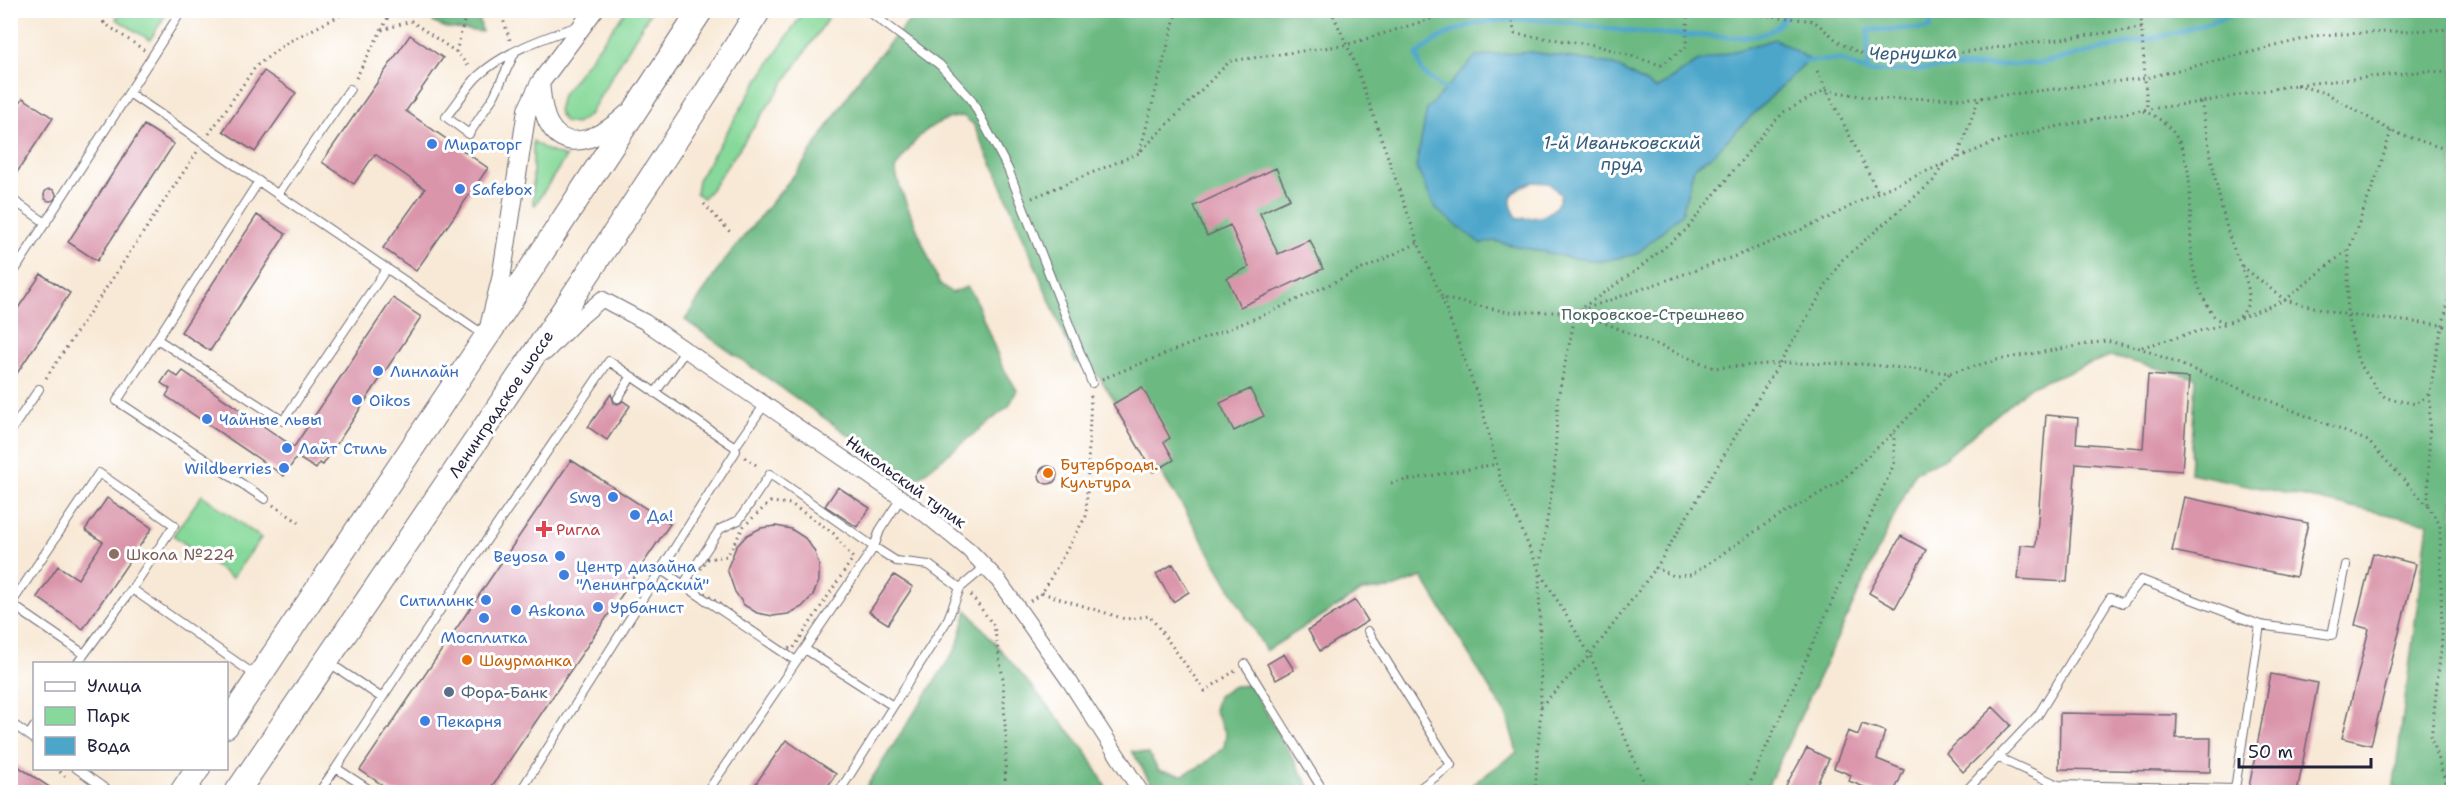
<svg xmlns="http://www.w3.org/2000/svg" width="2464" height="803" font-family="'Shantell Sans',sans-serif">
<rect width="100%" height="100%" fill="#fff"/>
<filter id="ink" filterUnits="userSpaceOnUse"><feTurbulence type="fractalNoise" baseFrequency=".0167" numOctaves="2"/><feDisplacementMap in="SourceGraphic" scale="12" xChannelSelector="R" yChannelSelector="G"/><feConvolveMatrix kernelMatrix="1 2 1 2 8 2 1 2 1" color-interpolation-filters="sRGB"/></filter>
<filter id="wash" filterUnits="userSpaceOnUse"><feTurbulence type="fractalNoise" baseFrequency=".008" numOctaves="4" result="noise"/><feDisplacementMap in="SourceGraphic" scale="24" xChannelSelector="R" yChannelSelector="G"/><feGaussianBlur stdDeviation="1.35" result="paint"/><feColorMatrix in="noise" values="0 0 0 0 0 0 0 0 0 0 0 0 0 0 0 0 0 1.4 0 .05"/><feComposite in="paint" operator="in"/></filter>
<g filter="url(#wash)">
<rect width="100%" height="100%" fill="#f8e9d6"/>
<!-- green -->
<path fill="#86d99a" stroke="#547e6a" stroke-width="1.5" d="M121,11V10L168,11L150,40L116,19Z
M626,11H651L589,115L576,124L564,122L558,111L562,95Z
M804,11H833L712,188L703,198L696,193L698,180L755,85Z
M533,141L548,151L566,157L535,205L533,203Z
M202,495L261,538L232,578L173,535Z"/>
<!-- forest -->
<path fill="#6cb982" stroke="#476e5e" stroke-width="1.5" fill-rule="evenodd" d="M1783,10L1838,17L1840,10L2453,11V792H2393L2428,523L2190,473L2196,378L2110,356L2031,386L1945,458L1915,472L1765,792H1462L1517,752L1507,717L1422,577L1390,589L1362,591L1266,651L1185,510L1100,378L1075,361L996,172L973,124L963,116C927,120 914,141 895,169L900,188L939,283L952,293L967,287L974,296L1002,366L1017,390L1009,406L914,481L685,320L723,262L803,164L863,73L918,11ZM1531,52L1612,64L1656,89L1697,62L1809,59L1710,157L1694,167L1682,213L1520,247L1494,241Z
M429,11H478L482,32L446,28L434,23Z
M967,610L1085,750L1109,792H863L957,647Z
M1251,685L1312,792H1156L1132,751L1149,754L1159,771L1183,775L1204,764L1224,747L1226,734L1214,710L1218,696L1234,686Z"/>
<!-- water -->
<path fill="#4ca6ca" stroke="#376482" stroke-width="1.5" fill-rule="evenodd" d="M1775,39L1809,59L1710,157L1694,167L1682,213L1637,254L1602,261L1571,258L1494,241L1481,244L1436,209L1416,167L1427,109L1476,56L1531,52L1612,64L1656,89L1697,62ZM1532,182L1549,183L1561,195C1556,217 1538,218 1518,219C1504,198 1511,191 1532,182Z"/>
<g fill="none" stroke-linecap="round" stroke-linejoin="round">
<!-- stream -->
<path stroke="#4ca6ca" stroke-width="5" d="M1803,61L1840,60L1868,72L2041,63L2176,33L2248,10
M1868,72V30L1930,28L1931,10
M1451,94L1422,72L1417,55C1472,3 1552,21 1619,30C1650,34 1680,35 1711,36C1731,37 1755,40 1774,29C1780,26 1784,17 1788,12"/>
</g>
<g id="blocks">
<!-- building -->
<path fill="#da95ab" d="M410,35L443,58L406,111L488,168L416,271L383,248L425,189L375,154L354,184L322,162Z
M264,71L296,93L255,152L223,131Z
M23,98L53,118L10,183V117Z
M144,125L174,144L97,261L68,242Z
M1276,168L1290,199L1260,213L1278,254L1310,240L1323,269L1240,307L1227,278L1249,267L1230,225L1207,236L1194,206Z
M44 195a6 6 0 1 1 12 0a6 6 0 1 1-12 0Z
M257,215L286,234L210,351L181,332Z
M41,274L70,293L10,384V320Z
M393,298L421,317L323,465L319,463L316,469L297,457L284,476L166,396L170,389L161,383L169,371L178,377L183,371L294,447Z
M2148,375L2189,378L2182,471L2076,463L2067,582L2018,579L2021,545L2036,546L2046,415L2078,418L2076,443L2143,448Z
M1142,387L1170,438L1164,442L1174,460L1153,472L1113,404Z
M1250,389L1264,416L1234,431L1220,403Z
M611,394L614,403L618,404L623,401L630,406L607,440L588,427Z
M571,460L670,524L488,792H393L360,770Z
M1039 475a9 9 0 1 1 18 0a9 9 0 1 1-18 0Z
M838,487L870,508L857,527L825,506Z
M2184,497L2308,523L2296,577L2172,551Z
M107,498L152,528L83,629L37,597L58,566L78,579L103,542L85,530Z
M776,526L791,529L805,538L814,550L819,565V581L813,595L802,607L788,614L773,616L757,613L744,605L735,592L727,569L736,547L747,535L761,528Z
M1901,536L1926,550L1895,608L1869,593Z
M2373,553L2416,564L2371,745L2342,738L2369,629L2355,625Z
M1173,564L1189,592L1173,602L1156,574Z
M894,575L913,587L888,624L869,612Z
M1355,600L1368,621L1320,651L1308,630Z
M1284,654L1294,670L1276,680L1267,664Z
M2271,674L2318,683L2297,792H2248Z
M1993,707L2011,725L1963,772L1946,753Z
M2060,713L2177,715L2176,738H2211L2210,772L2059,769Z
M1862,724L1885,731L1877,759L1904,770L1894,792H1877L1849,781L1851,775L1834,768L1848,731L1858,735Z
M786,740L836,774L824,792H750Z
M1807,748L1829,759L1813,792H1783Z
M10,761L57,792H10Z"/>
</g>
</g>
<g filter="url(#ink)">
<use href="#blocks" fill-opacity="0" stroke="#6d6871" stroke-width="1.5"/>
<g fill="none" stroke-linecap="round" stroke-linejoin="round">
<!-- service casing -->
<g stroke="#6d6871" stroke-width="10">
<path id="service" d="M867,10L940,65L971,99L1008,169L1092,383
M515,52L494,96L469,134L446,117C457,104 466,88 478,76C505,51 544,38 578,26
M129,93L483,334
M259,181L117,401L265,499
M278,194L350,89
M10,198L46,223
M10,278L182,10
M157,339L283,421L387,268
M655,393L686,350
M618,398L631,377
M10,432L39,389
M735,447L765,404
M660,569L796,661
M683,585L720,529L739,520L770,474L874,547L707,792
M960,588L985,567
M132,589L255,675
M2260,625L2332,635L2346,565
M1368,631L1451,765L1415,792
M805,649L893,706
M328,662L382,698
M77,664L132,589L174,525L99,473L11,604L84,654
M1245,664L1324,792
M10,722L34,739
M29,735L34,727
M1997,757L2058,785L2235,789L2234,792
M76,768L110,792
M319,792L336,768
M373,792L336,768L475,557L609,361L735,447L736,451L520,792
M839,792L948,619L960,588L929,565L896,561L874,547L880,530L901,498
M1965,792L2038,715L2110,598L2123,603L2141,580L2260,625L2235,789"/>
</g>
<!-- minor casing -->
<g stroke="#6d6871" stroke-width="17">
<path id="minor" d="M546,352L575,322L602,299L645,322L926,515L969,550L998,580L1070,682L1141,792"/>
</g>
<!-- tertiary casing -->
<g stroke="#6d6871" stroke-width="20">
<path id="tertiary" d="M540,83C542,97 542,112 549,124C568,159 609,131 628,113
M490,323L501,279L527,110L540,83L594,10"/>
</g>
<!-- primary casing -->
<g stroke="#6d6871" stroke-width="26">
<path id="primary" d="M226,726L487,336L701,10
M182,792L198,768
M237,792C413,533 591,276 759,10"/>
</g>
<!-- path -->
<path stroke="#6d6871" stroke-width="3" stroke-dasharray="1.5 4.5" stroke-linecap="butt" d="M99,10L104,23
M106,10L104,23L144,50
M467,10L456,52L470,68
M500,10L510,40
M1331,10L1355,63L1418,243L1442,298L1508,312H1576L1747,252L1824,220L1878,192L1993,143L2050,128L2141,110L2201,102L2295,85L2427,71L2454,73
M1509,10L1515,34L1595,45L1661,65L1686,47L1688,10
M1721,10L1814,21L1841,44L1860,53L1898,56H1934L2142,28
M2146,10L2141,19L2147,109
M10,16L20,10
M382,30L411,21L456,52
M1817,71L1878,192
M356,78L392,10
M2297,85L2328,94L2391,131L2454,152
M2143,111C2205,133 2186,209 2192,260C2194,277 2200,291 2208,307C2222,337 2254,317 2248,288C2244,268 2233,251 2228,232C2216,189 2209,145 2201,102
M2391,131L2380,167L2349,249L2347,315L2358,361L2378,391L2386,398L2416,404L2430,393
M209,134L256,66L288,42L351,10
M1140,151L1177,10
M1957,158L1979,98
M1943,165L1933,181L1841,261L1656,568L1674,576L1691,575L1766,524L1841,481L1894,432L1950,373
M1032,198L1139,153L1230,61L1346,45L1460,10
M704,204L730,232
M2242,266L2285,300L2347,315L2442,325L2454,330
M1442,298L1482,408L1501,481L1539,570L1590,655L1648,792
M1578,312L1714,368L1781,363L1863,364L1950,373L1996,360L2106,341L2140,348L2368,441L2428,506L2440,525L2442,639L2431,739L2449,792
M2240,318L2285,300L2349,249
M2142,347L2228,323
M46,378L197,152
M1102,379L1266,314L1418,243
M745,457L759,467
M1391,483L1497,464
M770,502L791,504L833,533L853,558L793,649L782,648L690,583L707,559L727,556L744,526Z
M2428,504L2430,393L2437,349L2454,277
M273,505L300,523
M1042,593L1125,619L1150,616L1205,691L1236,670
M971,595L994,626L1003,679L1006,746L1005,792
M1030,601L1042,593L1086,516L1091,394
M1541,706L1590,655L1656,568
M55,768L65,776
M1535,792L1541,706L1539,570L1554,477L1558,397L1576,312L1638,269L1686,230L1765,131L1784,112L1825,90L1877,99L1979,98L2146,78L2320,35L2454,29
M1746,792L1894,464V433
M2446,792L2454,784"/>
<!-- service -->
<use href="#service" stroke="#fff" stroke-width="8"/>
<!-- minor -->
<use href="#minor" stroke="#fff" stroke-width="15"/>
<!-- tertiary -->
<use href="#tertiary" stroke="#fff" stroke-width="18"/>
<!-- primary -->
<use href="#primary" stroke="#fff" stroke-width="24"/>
</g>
</g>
<!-- markers -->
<g fill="#3f7fe0" stroke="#fff" stroke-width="2">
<circle cx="432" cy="144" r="6"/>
<circle cx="460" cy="189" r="6"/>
<circle cx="378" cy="371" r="6"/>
<circle cx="357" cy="400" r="6"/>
<circle cx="207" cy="419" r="6"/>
<circle cx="287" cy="448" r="6"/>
<circle cx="284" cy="468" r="6"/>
<circle cx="613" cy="497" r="6"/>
<circle cx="635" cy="515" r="6"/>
<circle cx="560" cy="556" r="6"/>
<circle cx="564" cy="575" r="6"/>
<circle cx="486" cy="600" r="6"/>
<circle cx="598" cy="607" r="6"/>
<circle cx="516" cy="610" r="6"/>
<circle cx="484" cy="618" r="6"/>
<circle cx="425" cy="721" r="6"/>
</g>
<g fill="#e8710a" stroke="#fff" stroke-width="2">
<circle cx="1048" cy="473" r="6"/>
<circle cx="467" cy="660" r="6"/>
</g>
<path fill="#e0444e" stroke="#fff" stroke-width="2" d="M541 520h6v6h6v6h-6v6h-6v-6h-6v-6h6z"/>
<circle fill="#8d6e63" stroke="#fff" stroke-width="2" cx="114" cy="554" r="6"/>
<circle fill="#5c6f8a" stroke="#fff" stroke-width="2" cx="449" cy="692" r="6"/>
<g text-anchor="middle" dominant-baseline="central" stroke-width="6" stroke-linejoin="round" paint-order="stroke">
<!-- shop labels -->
<g font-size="16" fill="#366cbe" stroke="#fff" text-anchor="start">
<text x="444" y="144">Мираторг</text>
<text x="472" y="189">Safebox</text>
<text x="390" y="371">Линлайн</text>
<text x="369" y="400">Oikos</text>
<text x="219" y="419">Чайные львы</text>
<text x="299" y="448">Лайт Стиль</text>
<text x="272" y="468" text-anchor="end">Wildberries</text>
<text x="601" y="497" text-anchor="end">Swg</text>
<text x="647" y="515">Да!</text>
<text x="548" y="556" text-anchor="end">Beyosa</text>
<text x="576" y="566">Центр дизайна<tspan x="576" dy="18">"Ленинградский"</tspan></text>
<text x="474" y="600" text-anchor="end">Ситилинк</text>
<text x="610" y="607">Урбанист</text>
<text x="528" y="610">Askona</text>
<text x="484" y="637" text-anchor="middle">Мосплитка</text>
<text x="437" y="721">Пекарня</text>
</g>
<!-- park labels -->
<g font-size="16" fill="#45625c" stroke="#fff">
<text x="1653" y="314">Покровское-Стрешнево</text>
</g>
<!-- street labels -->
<g font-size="16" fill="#22223b" stroke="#fff">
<text transform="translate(501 404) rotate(-56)">Ленинградское шоссе</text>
<text transform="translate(906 482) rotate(36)">Никольский тупик</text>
</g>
<!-- food labels -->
<g font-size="16" fill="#c56008" stroke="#fff" text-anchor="start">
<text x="1060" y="464">Бутерброды.<tspan x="1060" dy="18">Культура</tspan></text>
<text x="479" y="660">Шаурманка</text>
</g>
<!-- health labels -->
<g font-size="16" fill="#be3a42" stroke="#fff" text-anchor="start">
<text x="556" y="529">Ригла</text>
</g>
<!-- education labels -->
<g font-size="16" fill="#785e54" stroke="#fff" text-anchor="start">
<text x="126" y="554">Школа №224</text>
</g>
<!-- service labels -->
<g font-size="16" fill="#4e5e75" stroke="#fff" text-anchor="start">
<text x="461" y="692">Фора-Банк</text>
</g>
<!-- water labels -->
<g font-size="18" font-style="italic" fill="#355d7b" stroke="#fff">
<text transform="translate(1913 53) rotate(-1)">Чернушка</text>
<text x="1622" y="143">1-й Иваньковский<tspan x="1622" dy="21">пруд</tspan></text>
</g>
</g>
<!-- margin -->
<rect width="2464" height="803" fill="none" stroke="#fff" stroke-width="36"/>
<!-- legend -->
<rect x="33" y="662" width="195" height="108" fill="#ffffff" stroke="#a7a7b1" stroke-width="1.5"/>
<rect x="45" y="682" width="30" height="9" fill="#ffffff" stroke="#a7a7b1" stroke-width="1.5"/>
<text x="87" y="692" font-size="18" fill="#22223b">Улица</text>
<rect x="45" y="707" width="30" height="18" fill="#86d99a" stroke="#a7a7b1" stroke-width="1.5"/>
<text x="87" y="722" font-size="18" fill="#22223b">Парк</text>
<rect x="45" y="737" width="30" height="18" fill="#4ca6ca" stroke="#a7a7b1" stroke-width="1.5"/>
<text x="87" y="752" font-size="18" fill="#22223b">Вода</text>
<!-- scale -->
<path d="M2239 758v9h132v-9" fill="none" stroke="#22223b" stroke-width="3"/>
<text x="2248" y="758" font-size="18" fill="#22223b" stroke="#ffffff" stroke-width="4.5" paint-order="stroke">50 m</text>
</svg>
